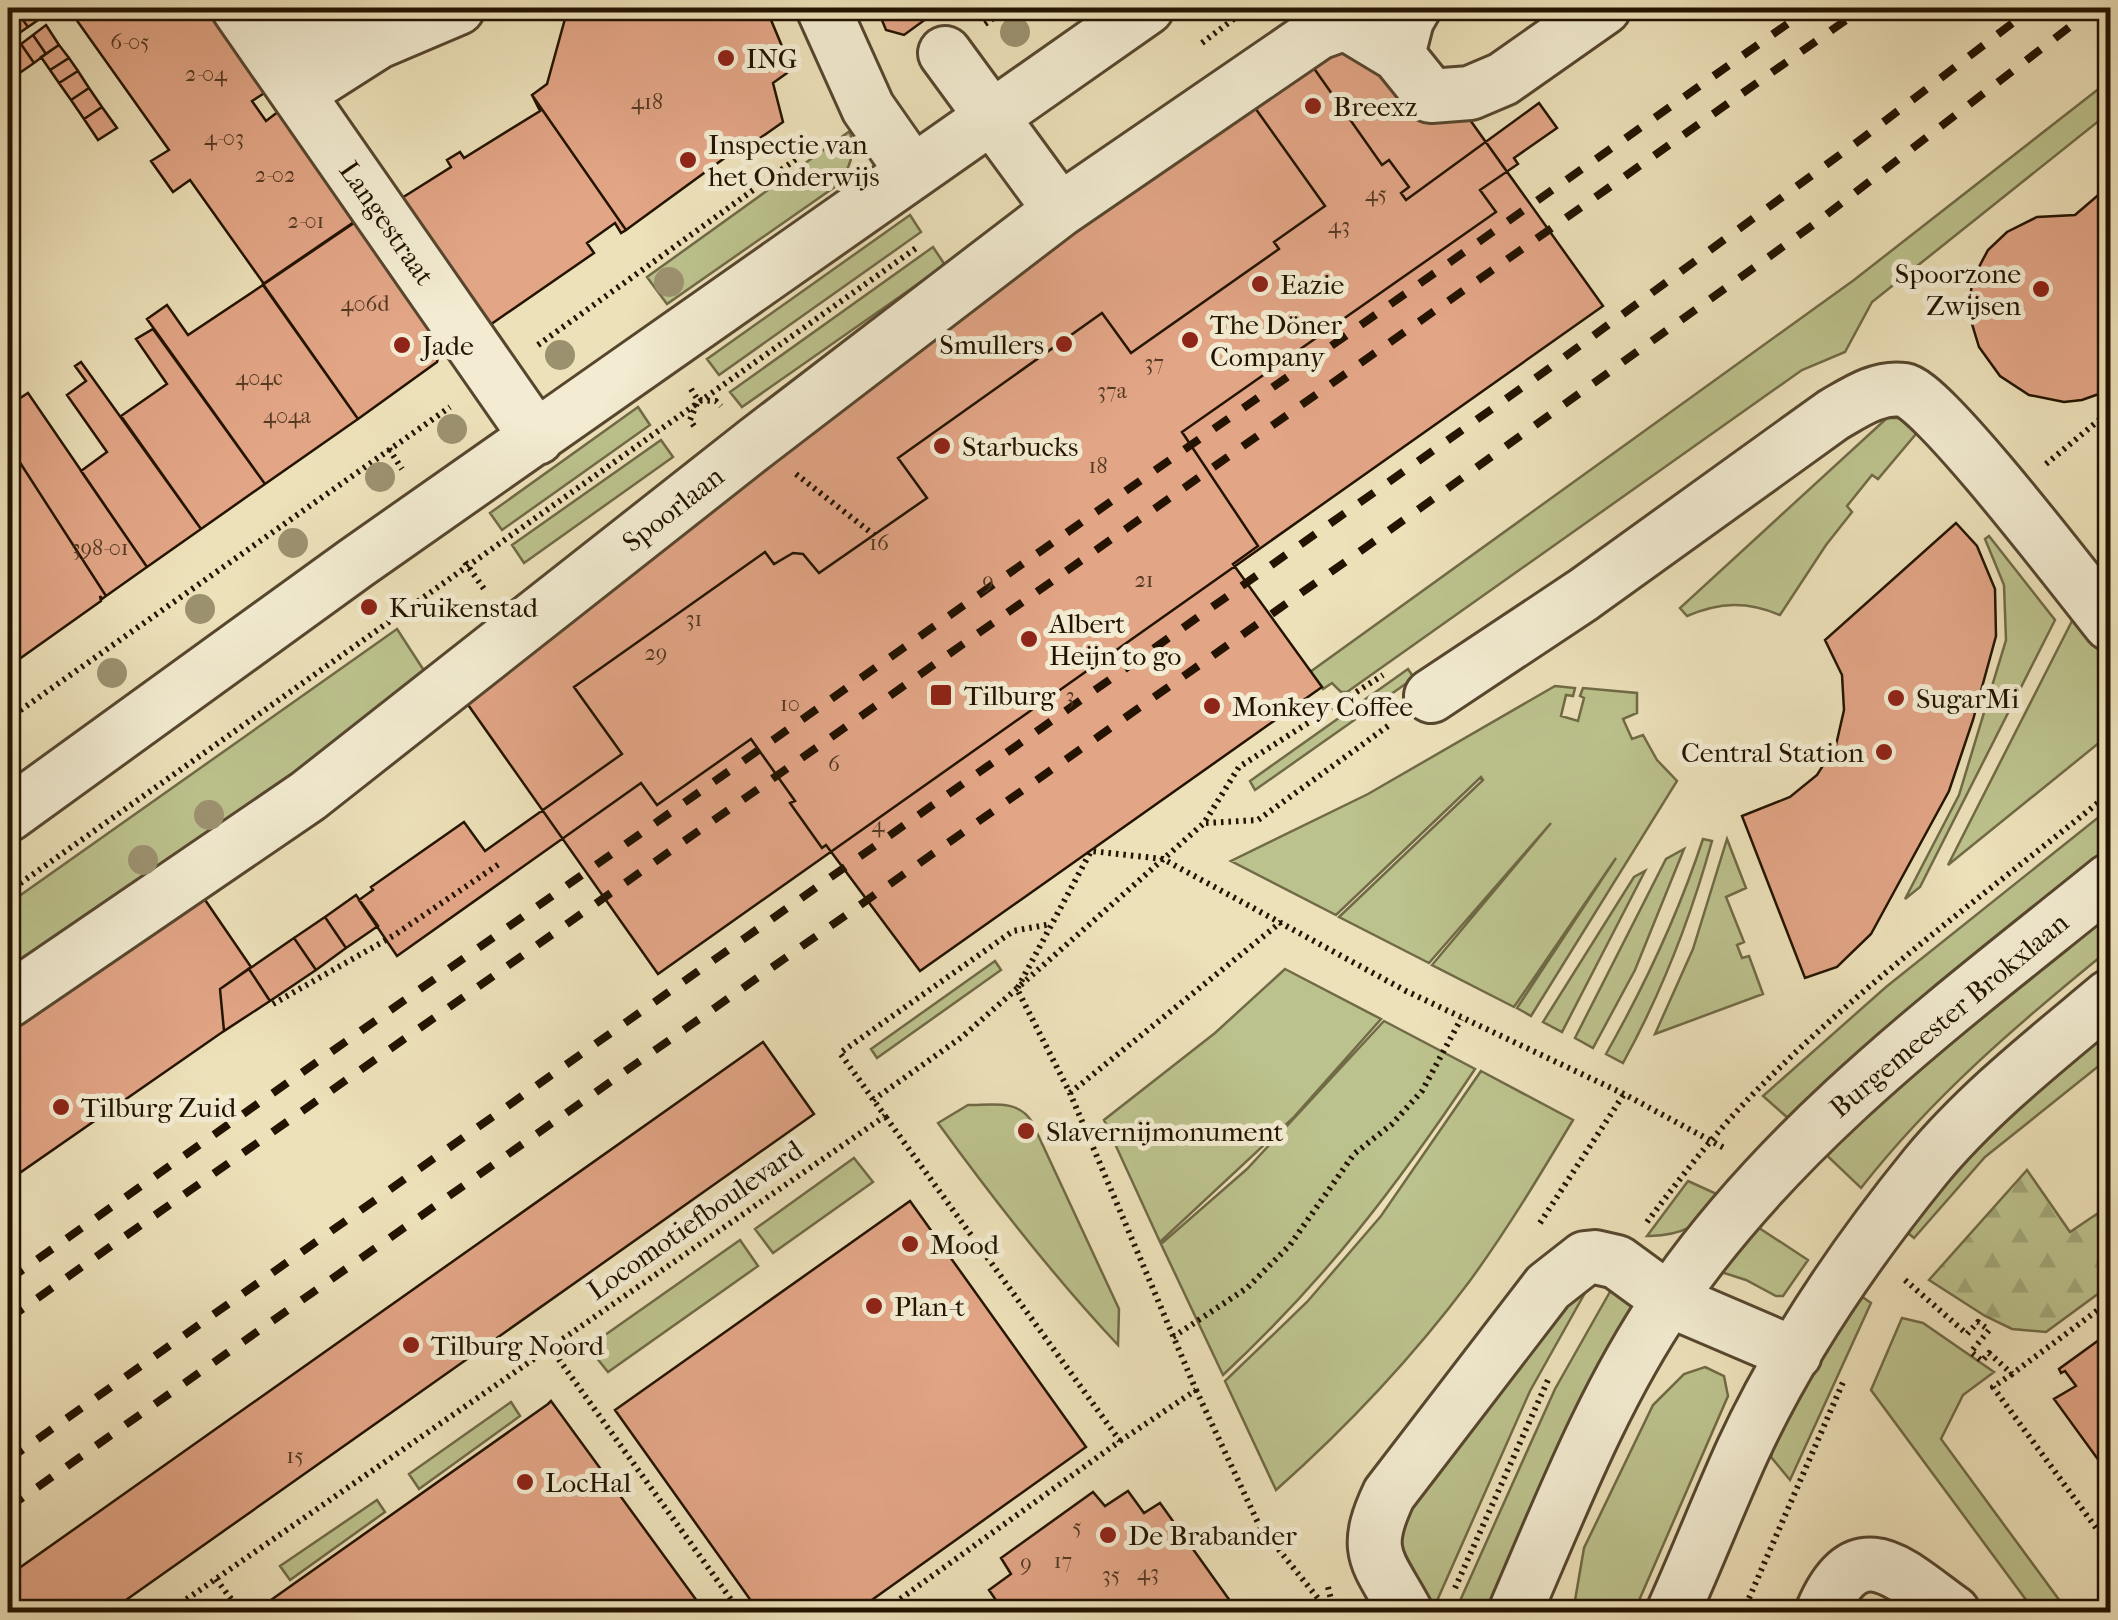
<svg xmlns="http://www.w3.org/2000/svg" width="2118" height="1620" font-family="'IM FELL French Canon',serif">
<defs>
<pattern id="forest-firs" width="22" height="20" patternUnits="userSpaceOnUse" patternTransform="scale(2.5)"><rect width="22" height="20" fill="#bcc28d"/><path d="M5 1l3.5 6h-7zM16 11l3.5 6h-7z" fill="#a1a678"/></pattern>
</defs>
<rect width="100%" height="100%" fill="#ede1ba"/>
<filter id="stains"><feTurbulence type="fractalNoise" baseFrequency=".002" numOctaves="4"/><feColorMatrix values="0 0 0 0 .2 0 0 0 0 .09 0 0 0 0 .02 0 0 0 .5 -.17"/></filter>
<radialGradient id="worn" r=".72"><stop offset=".6" stop-color="#630" stop-opacity="0"/><stop offset="1" stop-color="#630" stop-opacity=".3"/></radialGradient>
<!-- grass -->
<path fill="#bcc28d" stroke="#706a46" stroke-width="2.5" d="M2110,80V112L1872,302L1845,352L1802,370L1347,692H1341L1332,683L1323,689L1310,672L1854,280Z
M850,131C855,154 851,168 836,186L667,304L647,277Z
M910,215L921,232L719,375L707,359Z
M933,247L945,265L742,407L730,392Z
M638,407L650,425L502,530L490,513Z
M1887,418H1899L1921,428L1878,479L1872,475L1847,506L1852,512L1826,545L1780,615C1747,601 1720,602 1687,616L1680,608Z
M661,440L673,457L524,563L512,545Z
M1989,536L2055,620L1920,887L1905,899L1959,795L2006,640L2004,585L1985,539Z
M2074,617L2110,664V734L1948,865Z
M397,629L436,689L8,992V904Z
M1408,669L1414,678L1255,790L1250,781Z
M1555,686L1575,688L1573,696L1566,695L1561,716L1578,721L1584,698L1580,696L1583,688L1637,693V713L1623,719L1632,739L1643,735L1657,760L1677,781L1531,1016L1517,1008L1616,858L1514,1007L1432,965L1551,823L1429,963L1339,917L1483,780L1481,777L1336,915L1231,861L1368,794Z
M2110,808V862L1797,1126L1763,1096L1886,987Z
M1703,839L1712,841C1690,920 1662,992 1623,1063L1606,1054C1645,985 1678,915 1703,839Z
M1727,839L1746,888L1726,897L1744,942L1737,945L1742,958L1749,956L1763,994L1655,1034L1693,949Z
M1684,849L1635,970L1593,1048L1575,1038L1666,859Z
M1645,871L1562,1032L1543,1022L1634,877Z
M2110,898V949C2020,1022 1933,1096 1861,1188L1817,1146Z
M995,961L1001,970L877,1058L871,1049Z
M1285,969L1381,1019L1293,1118L1160,1242L1104,1120L1215,1033Z
M2110,1011V1057L1985,1157L1914,1238L1898,1225Z
M1384,1021L1475,1069C1397,1186 1326,1279 1223,1375L1161,1244L1247,1169Z
M1481,1071L1573,1120C1540,1175 1507,1230 1469,1282C1412,1358 1347,1427 1276,1490L1225,1381L1307,1302L1381,1216Z
M968,1105C992,1105 1018,1099 1032,1122L1119,1309L1118,1345C1052,1275 994,1200 938,1123Z
M854,1158L873,1182L773,1253L755,1229Z
M1688,1181L1730,1200C1703,1221 1684,1237 1647,1236Z
M1750,1222L1808,1260L1783,1296H1776L1746,1280L1718,1271Z
M740,1240L758,1266L608,1372L588,1347Z
M1590,1284L1530,1391L1432,1612H1422L1391,1531L1566,1295Z
M1851,1289L1871,1303L1790,1480L1771,1457L1791,1388Z
M1611,1290L1636,1308L1502,1612H1455L1555,1389Z
M1902,1318L1923,1323L1994,1372L1963,1395L1941,1439L2068,1612H2035L1871,1390Z
M1705,1367L1724,1376L1728,1396L1634,1612H1573L1584,1548L1653,1405L1684,1374Z
M511,1402L520,1416L419,1489L409,1474Z
M377,1500L385,1512L290,1580L280,1566Z"/>
<!-- forest -->
<path fill="url(#forest-firs)" stroke="#706a46" stroke-width="2.5" d="M2027,1170L2070,1232L2110,1205V1285L2046,1332L2012,1329L1985,1316L1929,1280Z"/>
<!-- building -->
<path fill="#e2a586" stroke="#231300" stroke-width="2.5" d="M33,8L41,18L28,27L15,9Z
M68,8H208L266,92L252,101L266,121L279,111L354,223L264,284L190,180L173,192L151,161L169,150Z
M568,8H766L789,63L787,73L773,83L783,122L740,152L737,149L626,230L532,95L547,84Z
M877,8H941L904,35L886,30Z
M1390,8L1603,306L658,974L447,675Z
M15,9L28,27L15,36L8,25V14Z
M46,25L59,45L46,54L33,35Z
M33,35L46,54L34,63L21,44Z
M21,44L34,63L21,72L8,53Z
M59,45L69,58L50,70L41,57Z
M1306,57L1382,165L1389,160L1409,187L1401,193L1406,200L1539,103L1557,128L1514,158L1518,164L1480,190L1496,212L1182,432L1258,546L1233,564L1322,687L920,971L826,845L822,848L790,803L795,801L751,739L657,805L641,783L397,956L359,900L373,890L371,887L464,822L485,851L622,754L574,687L765,552L774,564L793,553L803,554L819,573L927,498L898,458L1102,313L1131,353L1279,249L1274,242L1325,206L1248,98Z
M69,58L78,71L59,83L50,70Z
M78,71L89,88L71,100L59,83Z
M89,88L102,107L84,119L71,100Z
M532,95L626,230L621,233L615,223L587,243L594,253L487,327L397,201L451,167L447,160L460,152L464,158L540,111Z
M102,107L117,128L98,140L84,119Z
M2110,185V390L2082,400L2064,402L2029,395L2000,376L1979,347L1969,314L1972,280L1988,250L2007,232L2037,217L2075,215Z
M354,222L441,346L437,362L358,419L263,284Z
M263,285L358,419L265,484L147,319L167,305L188,335Z
M153,329L265,484L201,529L121,416L167,384L136,339Z
M81,362L201,529L147,567L81,471L107,452L67,395L86,381L75,366Z
M8,386L17,400L28,393L147,567L106,596L8,444Z
M8,444L106,596L102,599L100,596L101,601L8,667Z
M1956,523L1977,546L1995,589L1996,636L1973,720L1949,791L1871,934L1837,967L1805,978L1742,816L1790,797L1817,775L1836,745L1844,710L1842,675L1825,640Z
M201,894L251,967L220,989L224,1031L8,1181V1028Z
M356,895L378,926L346,948L325,917Z
M325,917L346,948L316,970L294,938Z
M294,938L316,970L270,1001L249,969Z
M249,969L270,1001L224,1031L220,989Z
M763,1042L814,1114L109,1612H8V1576Z
M910,1201L1086,1447L855,1612H759L615,1410Z
M2110,1332V1476L2054,1399L2076,1386L2065,1371L2061,1373L2059,1369Z
M551,1401L705,1612H254L548,1404Z
M1128,1491L1144,1513L1160,1503L1238,1612H1004L989,1590L1011,1574L1001,1558L1093,1492L1105,1506Z"/>
<g fill="none" stroke-linecap="round" stroke-linejoin="round">
<!-- minor casing -->
<g stroke="#56462e" stroke-width="58">
<path id="minor" d="M238,8L537,438
M823,8L868,108L912,171
M1320,8L1398,55L1431,96L1470,93L1503,79L1604,8
M945,53L1060,210
M1398,55L1407,20L1414,8
M274,60L291,44L369,8
M298,93L378,42L458,8
M1431,696L1583,595L1833,415C1854,403 1878,386 1904,390C1934,395 2081,588 2110,624
M8,815L356,563L1147,8
M8,1001L308,796L756,443L1060,210L1318,33L1343,24
M1406,1612C1378,1560 1361,1553 1389,1494L1548,1287L1585,1258L1595,1257L1617,1262L1669,1300L1795,1354
M1515,1612C1561,1506 1603,1397 1668,1301C1784,1131 1952,1008 2110,880
M1673,1612C1697,1559 1718,1505 1742,1452C1789,1350 1856,1252 1926,1166C1979,1102 2047,1049 2110,996
M1822,1612C1858,1526 1902,1576 1953,1612"/>
</g>
<!-- path -->
<path stroke="#231300" stroke-width="6" stroke-dasharray="2.5 5" stroke-linecap="butt" d="M985,24L1008,8
M1202,43L1248,8
M538,345L824,139
M691,389L698,400L716,401L721,406
M694,426L690,420L698,401
M389,449L402,469
M2046,464L2110,411
M796,474L874,535
M465,562L484,589
M8,719L450,407
M1206,823L1258,820L1388,726
M8,892L919,246
M273,1004L393,936L502,862
M1070,1093L1281,922
M873,1100L962,1037L1204,823L1239,767L1383,675
M1647,1222C1684,1173 1721,1125 1765,1082C1871,976 1995,887 2110,793
M1540,1223L1624,1094
M1905,1280L1967,1334L1978,1322L1989,1330L1971,1352L1982,1361L1989,1353L2012,1374L2110,1301
M1173,1337L1247,1288L1290,1245L1354,1154L1392,1124L1422,1091L1461,1019
M550,1347L740,1612
M2012,1374L1993,1387L2110,1547
M1196,1390L1259,1525L1329,1612
M1120,1441L1196,1390L1070,1093L1017,989L1091,851L1163,859L1406,991L1624,1094L1726,1149
M216,1579L241,1612
M1328,1587L1334,1612
M1455,1588L1548,1380
M168,1612L885,1116L840,1053L1013,931L1051,924
M882,1612L1120,1441L885,1116
M1743,1612L1844,1380"/>
<!-- minor -->
<use href="#minor" stroke="#f3ecd2" stroke-width="52"/>
<!-- rail -->
<path stroke="#231300" stroke-width="8" stroke-dasharray="18 18" stroke-linecap="butt" d="M8,1280L1810,8
M8,1319L1863,8
M8,1460L1544,372L1864,137L2032,8
M8,1508L1362,550L1813,225L2094,8"/>
</g>
<!-- trees -->
<g fill="#9c916f">
<circle cx="1015" cy="32" r="15"/>
<circle cx="669" cy="282" r="15"/>
<circle cx="560" cy="355" r="15"/>
<circle cx="452" cy="429" r="15"/>
<circle cx="380" cy="477" r="15"/>
<circle cx="293" cy="543" r="15"/>
<circle cx="200" cy="609" r="15"/>
<circle cx="112" cy="673" r="15"/>
<circle cx="209" cy="815" r="15"/>
<circle cx="143" cy="860" r="15"/>
</g>
<!-- markers -->
<g fill="#8f2418" stroke="#f3ecd2" stroke-width="4">
<circle cx="726" cy="58" r="10"/>
<circle cx="1313" cy="106" r="10"/>
<circle cx="688" cy="160" r="10"/>
<circle cx="1260" cy="284" r="10"/>
<circle cx="2041" cy="289" r="10"/>
<circle cx="1190" cy="340" r="10"/>
<circle cx="1064" cy="344" r="10"/>
<circle cx="402" cy="345" r="10"/>
<circle cx="942" cy="446" r="10"/>
<circle cx="369" cy="607" r="10"/>
<circle cx="1029" cy="639" r="10"/>
<rect x="929" y="683" width="24" height="24" rx="5"/>
<circle cx="1896" cy="698" r="10"/>
<circle cx="1212" cy="706" r="10"/>
<circle cx="1884" cy="752" r="10"/>
<circle cx="61" cy="1107" r="10"/>
<circle cx="1026" cy="1131" r="10"/>
<circle cx="910" cy="1244" r="10"/>
<circle cx="874" cy="1306" r="10"/>
<circle cx="411" cy="1345" r="10"/>
<circle cx="525" cy="1482" r="10"/>
<circle cx="1108" cy="1535" r="10"/>
</g>
<g text-anchor="middle" dominant-baseline="central" stroke-width="10" stroke-linejoin="round" paint-order="stroke">
<!-- number labels -->
<g font-size="22" fill="#533822">
<text x="130" y="42">6-05</text>
<text x="206" y="74">2-04</text>
<text x="647" y="102">418</text>
<text x="224" y="138">4-03</text>
<text x="275" y="175">2-02</text>
<text x="1376" y="194">45</text>
<text x="306" y="221">2-01</text>
<text x="1339" y="226">43</text>
<text x="365" y="304">406d</text>
<text x="1154" y="363">37</text>
<text x="259" y="378">404c</text>
<text x="1112" y="391">37a</text>
<text x="287" y="416">404a</text>
<text x="1098" y="466">18</text>
<text x="879" y="543">16</text>
<text x="100" y="548">398-01</text>
<text x="1144" y="580">21</text>
<text x="988" y="581">9</text>
<text x="694" y="619">31</text>
<text x="656" y="653">29</text>
<text x="1070" y="696">3</text>
<text x="790" y="704">10</text>
<text x="834" y="764">6</text>
<text x="878" y="825">4</text>
<text x="295" y="1456">15</text>
<text x="1077" y="1527">5</text>
<text x="1063" y="1561">17</text>
<text x="1026" y="1563">9</text>
<text x="1148" y="1573">43</text>
<text x="1111" y="1575">35</text>
</g>
<!-- poi labels -->
<g font-size="28" fill="#231300" stroke="#f3ecd2" text-anchor="start">
<text x="746" y="58">ING</text>
<text x="1333" y="106">Breexz</text>
<text x="708" y="144">Inspectie van<tspan x="708" dy="32">het Onderwijs</tspan></text>
<text x="2021" y="273" text-anchor="end">Spoorzone<tspan x="2021" dy="32">Zwijsen</tspan></text>
<text x="1280" y="284">Eazie</text>
<text x="1210" y="324">The Döner<tspan x="1210" dy="32">Company</tspan></text>
<text x="1044" y="344" text-anchor="end">Smullers</text>
<text x="422" y="345">Jade</text>
<text x="962" y="446">Starbucks</text>
<text x="389" y="607">Kruikenstad</text>
<text x="1049" y="623">Albert<tspan x="1049" dy="32">Heijn to go</tspan></text>
<text x="964" y="695">Tilburg</text>
<text x="1916" y="698">SugarMi</text>
<text x="1232" y="706">Monkey Coffee</text>
<text x="1864" y="752" text-anchor="end">Central Station</text>
<text x="81" y="1107">Tilburg Zuid</text>
<text x="1046" y="1131">Slavernijmonument</text>
<text x="930" y="1244">Mood</text>
<text x="894" y="1306">Plan-t</text>
<text x="431" y="1345">Tilburg Noord</text>
<text x="545" y="1482">LocHal</text>
<text x="1128" y="1535">De Brabander</text>
</g>
<!-- street labels -->
<g font-size="28" fill="#231300" stroke="#f3ecd2">
<text transform="translate(387 223) rotate(55)">Langestraat</text>
<text transform="translate(673 509) rotate(-38)">Spoorlaan</text>
<text transform="translate(1949 1015) rotate(-40)">Burgemeester Brokxlaan</text>
<text transform="translate(695 1220) rotate(-35)">Locomotiefboulevard</text>
</g>
</g>
<!-- margin -->
<rect width="2118" height="1620" fill="none" stroke="#ede1ba" stroke-width="40"/>
<rect x="10" y="10" width="2098" height="1600" fill="none" stroke="#231300" stroke-width="5"/>
<rect x="20" y="20" width="2078" height="1580" fill="none" stroke="#231300" stroke-width="2.5"/>
<rect width="100%" height="100%" filter="url(#stains)"/>
<rect width="100%" height="100%" fill="url(#worn)"/>
</svg>
